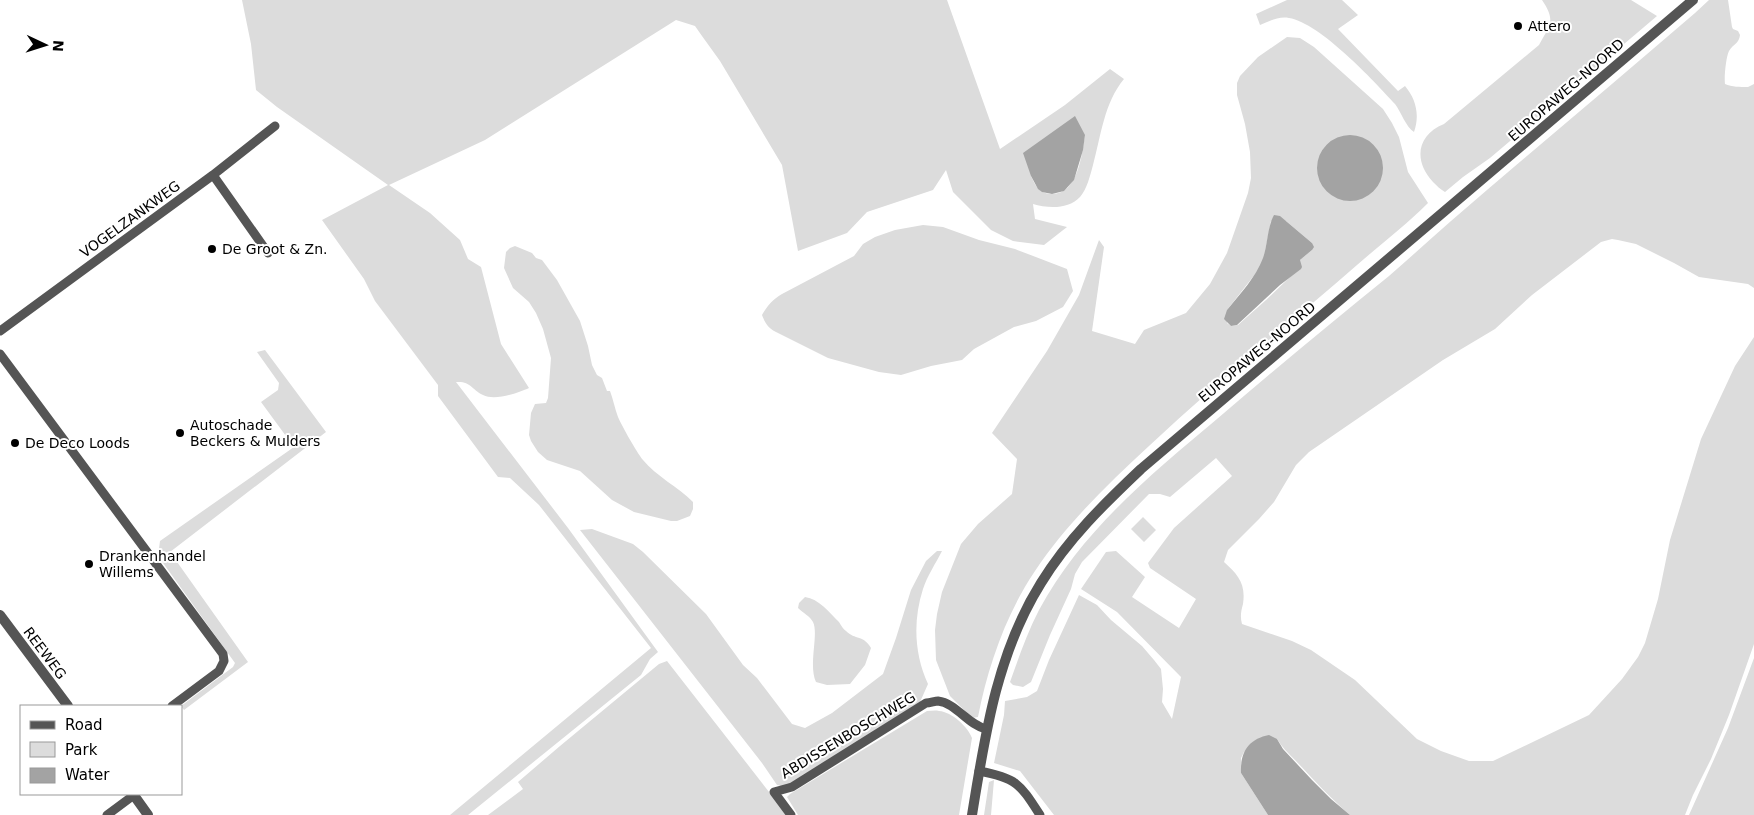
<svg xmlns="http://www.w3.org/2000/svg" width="1754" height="815" font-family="'DejaVu Sans',sans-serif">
<rect width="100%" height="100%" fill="#fff"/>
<!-- green -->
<path fill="#dcdcdc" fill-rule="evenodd" d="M242,0H947L1000,149L1065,105L1110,69L1124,79C1104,103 1101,136 1093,165C1090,176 1087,189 1080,197C1068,210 1047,208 1033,204L1035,219L1067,227L1044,245L1013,241L991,230L953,192L946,170L933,190L867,212L847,233L798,251L782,165L720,61L702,36L695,26L676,20L485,140L389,185L430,213L460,240L468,259L481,267L501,344L529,388C518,393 495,401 483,395C471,389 471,381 456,382L568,528L658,652L650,659L641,675L468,815H450L651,648L539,505L510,478L498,477L438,396V385L375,301L364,279L322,220L388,185L277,107L256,90L251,44ZM1085,135C1082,154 1078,196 1050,194C1039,193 1035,185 1031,176Z
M1287,0H1342L1358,15L1338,29L1398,91L1405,86C1416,99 1420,115 1414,132C1406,127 1401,112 1395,104C1374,81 1320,23 1289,18C1279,16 1269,21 1260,25L1256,14Z
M1542,0H1631L1657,16L1490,158L1463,177L1445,192C1440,189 1437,186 1433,182C1413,160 1417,135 1444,124L1539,45C1549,26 1557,22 1542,0Z
M1709,0H1728L1732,27L1733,29L1738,31L1740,35C1739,44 1733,44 1729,51C1726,57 1724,77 1725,84C1732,87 1740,87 1748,87L1754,84V288L1748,284L1699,277L1674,263L1636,244L1618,240L1612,239L1601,242L1532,295L1495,329L1443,360L1309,452L1296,465L1274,502L1259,519L1228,550L1224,562C1238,575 1246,583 1243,604C1241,611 1240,617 1242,624L1292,641L1311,650L1355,680L1417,739L1441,751L1469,761H1493L1589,715L1622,679L1638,657L1645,643L1658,599L1670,540L1701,439L1735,366L1754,337V644L1729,715L1711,759L1693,795L1685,815H1350C1330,798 1313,779 1295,760C1288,753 1282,747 1277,739L1244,752L1241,758V773L1268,815H1054L1020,771L994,763L1004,715L1005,701L1027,697L1037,691L1049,660L1079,595L1097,605L1111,620L1142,646L1154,660L1161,669L1163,689L1162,702L1172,719L1181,677L1117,612L1081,589L1106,552L1116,551L1145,577L1132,597L1179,628L1196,599L1150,568L1148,563L1174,528L1232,476L1216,458L1170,497L1160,494H1149L1082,562L1075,574L1071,589L1050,635L1031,682L1023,687L1013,685L1010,682C1019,657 1027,633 1039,610C1081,532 1150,475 1217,419C1274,370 1331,323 1389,276C1410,258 1430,239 1451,221C1532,151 1614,83 1695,13Z
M1287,37L1300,38L1314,47L1383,109L1392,123L1399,137L1408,172L1428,203C1406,225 1381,244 1357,265C1288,325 1216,383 1149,446C1108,484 1067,523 1035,571C1006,614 988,666 978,717L972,718L950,696L936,660L935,630L937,614L942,592L961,544L978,524L1012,494L1017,459L992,433L1047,351L1079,295L1099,240L1104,247L1092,331L1135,344L1144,330L1186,313L1210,284L1227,253L1248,193L1251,178L1250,152L1245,124L1237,95V83L1240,76L1258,57ZM1271,221H1286L1312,243V250L1300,260L1290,277L1266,300L1238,325L1231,326L1227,323V310L1259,269L1264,257Z
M923,225L943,227L979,240L1015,249L1067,269L1073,291L1063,307L1036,321L1014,327L974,349L962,360L931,366L901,375L879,372L828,358L776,332C768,328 765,323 762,315C767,306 773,299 782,294L854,256L863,244L875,237L895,230Z
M515,246L532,253L536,258L542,260L557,280L580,321L588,346L592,365L597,375L602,378L607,391H610C613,399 615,409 618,417C623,428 636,451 643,460C656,476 678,487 693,502V509L690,516L677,521H671L634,512L612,500L580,471L547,460L538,452L531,441L529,435L531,413L535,404L546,403L548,398L551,358L543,329L536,313L529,302L513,288L504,268L506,252L510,248Z
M265,350L326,432L170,552L248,662L184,710L181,706L233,667L235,663L158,556L160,541L294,447L261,402L278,390L279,383L257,352Z
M1143,517L1156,530L1144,542L1131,529Z
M592,529L633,544L643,552L706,614L743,665L757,678L792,724L805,728L832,713L883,674L896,638L911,590L926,561L937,551H942C936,563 927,576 923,589C913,620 914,654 928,684L920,702L792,784L782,786L777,785L762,763L580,530Z
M805,597C819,599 829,612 839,622C841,625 843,629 846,631C855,640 864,635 871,648L865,665L850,684L827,685L816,682C808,665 819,634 813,622C810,616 803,613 798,608L799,603Z
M1754,658V815H1689L1728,728Z
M667,661L787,815H488L523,789L518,782L560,746L659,664Z
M927,711C931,711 935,710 939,711C952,712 968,727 972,738L959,815H798L787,797L790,794Z
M994,780L991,815H984L989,782Z"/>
<!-- water -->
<path fill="#a3a3a3" d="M1075,116L1085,135L1083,150L1074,180L1064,191L1052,194L1042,192L1038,189L1031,176L1023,153Z
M1317 168a33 33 0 1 1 66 0a33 33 0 1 1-66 0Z
M1274,215L1280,216L1312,243L1314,247L1312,250L1300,260L1302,267L1301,269L1280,285L1237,325L1231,326L1224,319L1227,310C1240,294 1256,277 1263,258C1268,244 1267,228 1274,215Z
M1269,735L1277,739L1283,749L1312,780L1331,799L1350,815H1268L1241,773C1240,753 1248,739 1269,735Z"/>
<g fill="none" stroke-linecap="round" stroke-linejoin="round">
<!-- minor -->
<path stroke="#555" stroke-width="9" d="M213,175L268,253
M0,331L213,175L275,126
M0,354L223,654L224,661L219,671L172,706
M979,771C1017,778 1020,784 1040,815
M107,815L134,795
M791,815L774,792L792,787L926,703C930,703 935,701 938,701C956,703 968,725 986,729"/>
<!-- tertiary -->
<path stroke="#555" stroke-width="10" d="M0,615L68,706
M133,794L148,815
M972,815C985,735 997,653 1041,583C1068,539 1104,504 1141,469L1693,0"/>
</g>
<!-- markers -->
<g fill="#000" stroke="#fff" stroke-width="2">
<circle cx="1518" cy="26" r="5"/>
<circle cx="212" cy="249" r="5"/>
<circle cx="180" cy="433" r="5"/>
<circle cx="15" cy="443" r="5"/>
<circle cx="89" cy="564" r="5"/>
</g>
<g text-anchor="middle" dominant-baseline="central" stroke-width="4" stroke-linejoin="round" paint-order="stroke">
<!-- poi labels -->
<g font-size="14" fill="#000" stroke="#fff" text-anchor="start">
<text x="1528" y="26">Attero</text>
<text x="222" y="249">De Groot &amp; Zn.</text>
<text x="190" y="425">Autoschade<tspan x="190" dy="16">Beckers &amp; Mulders</tspan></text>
<text x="25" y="443">De Deco Loods</text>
<text x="99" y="556">Drankenhandel<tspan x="99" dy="16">Willems</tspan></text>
</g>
<!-- street labels -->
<g font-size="14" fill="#000" stroke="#fff">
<text transform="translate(1566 90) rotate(-41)">EUROPAWEG-NOORD</text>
<text transform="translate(130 219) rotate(-36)">VOGELZANKWEG</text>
<text transform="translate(1257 352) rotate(-40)">EUROPAWEG-NOORD</text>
<text transform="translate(45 653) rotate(53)">REEWEG</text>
<text transform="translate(848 735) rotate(-31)">ABDISSENBOSCHWEG</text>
</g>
</g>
<!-- legend -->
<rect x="20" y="705" width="162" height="90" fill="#ffffff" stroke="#999999"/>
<rect x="30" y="721" width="25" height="8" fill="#555555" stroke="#999999"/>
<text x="65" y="730" font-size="15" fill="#000000">Road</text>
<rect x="30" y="742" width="25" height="15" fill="#dcdcdc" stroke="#999999"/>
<text x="65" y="755" font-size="15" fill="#000000">Park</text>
<rect x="30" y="768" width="25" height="15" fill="#a3a3a3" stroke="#999999"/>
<text x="65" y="780" font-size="15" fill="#000000">Water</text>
<!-- north arrow -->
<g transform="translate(45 45) rotate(94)" stroke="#ffffff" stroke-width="4" paint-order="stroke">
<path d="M0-4L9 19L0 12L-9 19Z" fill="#000000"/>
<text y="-8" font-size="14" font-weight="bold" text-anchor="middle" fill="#000000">N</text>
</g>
</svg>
